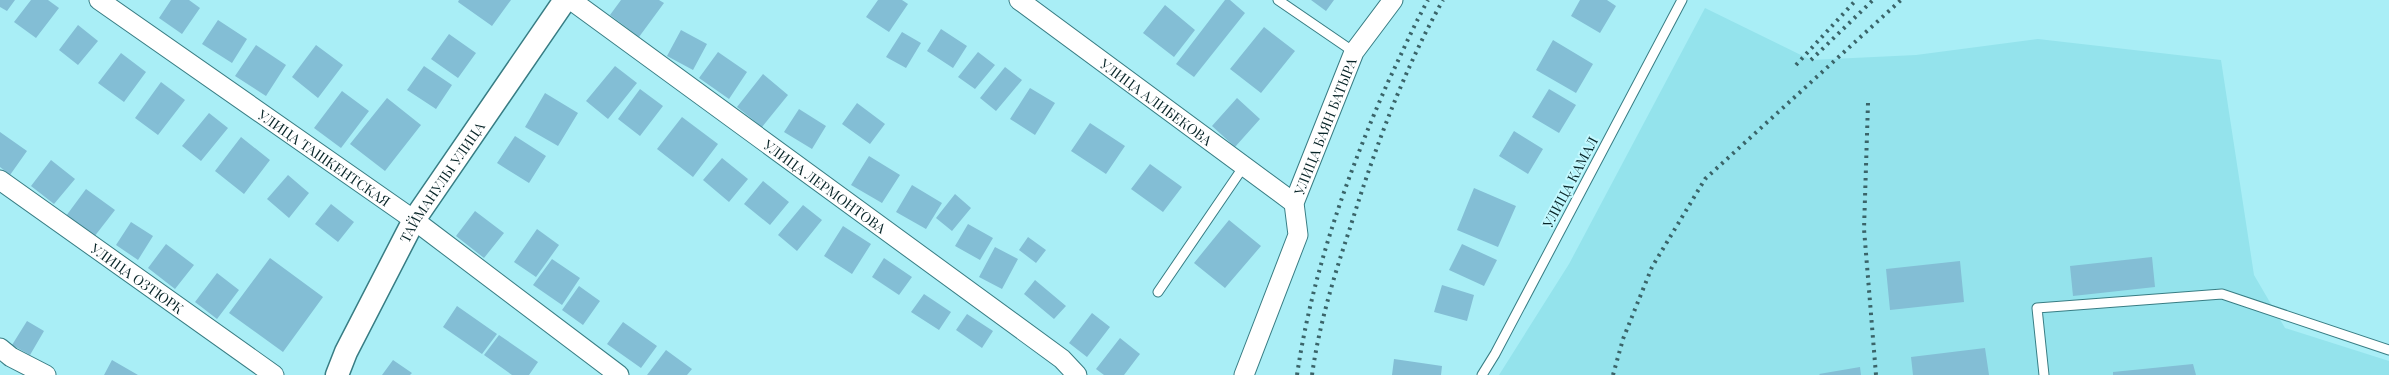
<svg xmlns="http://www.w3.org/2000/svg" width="2389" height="375" font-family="'Playfair Display',serif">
<rect width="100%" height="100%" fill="#a9eef6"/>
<!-- built -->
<path fill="#94e3ec" d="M1705,8L1811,60L1916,55L2038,39L2221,60L2254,275L2285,328L2389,361V375H1499L1569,264Z"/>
<!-- building -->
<path fill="#83bed5" d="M0,0H15L7,11L0,7Z
M31,0H48L59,8L36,38L14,22Z
M171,0H189L200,8L182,34L159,18Z
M459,0H511L492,26L458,2Z
M621,0H659L664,3L639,37L610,15Z
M878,0H902L908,4L889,32L866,17Z
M1225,0H1230L1245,13L1194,77L1176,64Z
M1311,0H1334L1326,11Z
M1580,0H1607L1616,6L1600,33L1571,16Z
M1165,5L1195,30L1174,57L1143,33Z
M218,20L247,39L232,63L202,44Z
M78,25L98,41L78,65L59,50Z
M1264,27L1295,51L1261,93L1230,69Z
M941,29L967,46L953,68L927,51Z
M681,30L707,44L693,70L667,56Z
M902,32L921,43L906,68L886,57Z
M449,34L476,53L458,78L431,59Z
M1553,40L1593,64L1576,93L1536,70Z
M256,45L286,65L266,96L235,76Z
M316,45L343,65L318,98L292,77Z
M718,52L747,72L729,99L699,78Z
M978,52L995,65L975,89L958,77Z
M121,53L146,72L124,102L98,83Z
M424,66L452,85L436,109L407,90Z
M615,66L637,83L608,119L586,101Z
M1005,67L1022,80L996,111L980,98Z
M763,74L788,95L762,127L737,107Z
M161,82L185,100L158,135L135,118Z
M1030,88L1055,103L1035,135L1010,119Z
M640,89L663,106L640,136L618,119Z
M1549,89L1576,105L1559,133L1532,117Z
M342,91L369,111L341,148L314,128Z
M545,93L578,113L558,146L525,127Z
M387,98L421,125L385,171L350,144Z
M1237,98L1260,119L1235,147L1212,126Z
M857,103L885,124L870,144L842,124Z
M799,109L826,126L812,149L784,132Z
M209,113L228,128L201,161L182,146Z
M682,117L718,144L693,177L657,149Z
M1090,123L1125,146L1106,174L1071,151Z
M1514,131L1543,149L1528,174L1499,156Z
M0,132L27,151L10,175L0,167Z
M515,136L546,156L529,183L497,163Z
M241,137L270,160L244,194L215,171Z
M869,156L900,175L882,203L851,185Z
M722,158L748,179L729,202L703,180Z
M51,160L75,179L54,204L31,186Z
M1150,164L1182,187L1163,212L1131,189Z
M288,175L309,193L289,218L267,199Z
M763,181L789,202L770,225L744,204Z
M912,185L942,203L926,229L896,212Z
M1474,188L1516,206L1498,247L1457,230Z
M86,189L115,210L94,237L66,216Z
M955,194L971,208L952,231L936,218Z
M331,204L354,222L338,242L315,224Z
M803,205L822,220L797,251L778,235Z
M475,211L504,233L484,258L456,236Z
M1229,220L1261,246L1225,288L1194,263Z
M131,222L153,236L138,260L116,245Z
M968,224L993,238L980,260L955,246Z
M843,226L871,244L852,274L824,256Z
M537,229L559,245L536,277L514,262Z
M1028,237L1046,250L1036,263L1019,250Z
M166,244L194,265L175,289L148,268Z
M1462,244L1497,260L1484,286L1449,270Z
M995,247L1018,259L1002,289L979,277Z
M2152,257L2155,287L2073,296L2070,266Z
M270,258L323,297L283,352L229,313Z
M884,258L912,277L899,295L872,277Z
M552,259L580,278L562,305L533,285Z
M1960,261L1964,302L1890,310L1886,269Z
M217,273L239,290L217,319L195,302Z
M1035,280L1066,306L1054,319L1024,294Z
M1442,285L1474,295L1467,321L1434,312Z
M579,286L600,301L583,325L562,310Z
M924,294L951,312L939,330L911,312Z
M457,306L497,334L482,354L443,327Z
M1092,313L1110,327L1087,357L1069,343Z
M967,314L993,331L982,348L956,330Z
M27,321L44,331L30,355L12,345Z
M623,322L657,346L641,368L607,344Z
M499,335L538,362L529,375H512L484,355Z
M1120,338L1140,354L1124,375H1104L1096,369Z
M1985,348L1989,375H1913L1911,357Z
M666,350L692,369L687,375H647Z
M1394,359L1442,366L1441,375H1392Z
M112,360L138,375H104Z
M393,360L412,373L410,375H382Z
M2193,364L2196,375H2113V372Z
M1860,367L1861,375H1820L1819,374Z"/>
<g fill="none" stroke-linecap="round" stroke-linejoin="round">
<!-- service casing -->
<g stroke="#387d84" stroke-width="11">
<path id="service" d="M1278,0L1354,52
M1158,292L1244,166
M1482,375L1495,354L1682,0
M2044,375L2037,308L2222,294L2389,350"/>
</g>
<!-- minor casing -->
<g stroke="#387d84" stroke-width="21">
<g id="minor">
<path id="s1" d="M99,0L414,220L619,375"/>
<path id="s2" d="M571,0L1062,359L1077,375"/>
<path id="s3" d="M1019,0L1294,203"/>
<path id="s4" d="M0,180L274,375"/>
<path d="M0,348L11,357L46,375"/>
<path id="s5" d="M1244,375L1298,235L1294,203L1354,52L1393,0"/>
</g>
</g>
<!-- tertiary casing -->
<g stroke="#387d84" stroke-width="25">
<g id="tertiary">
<path id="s6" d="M337,375L346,352L414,220L565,0"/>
</g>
</g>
<!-- service -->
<use href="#service" stroke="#fff" stroke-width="9"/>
<!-- minor -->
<use href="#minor" stroke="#fff" stroke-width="19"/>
<!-- tertiary -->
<use href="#tertiary" stroke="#fff" stroke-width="22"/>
<!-- rail -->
<path stroke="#3a6469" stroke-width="4" stroke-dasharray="2.5 5" stroke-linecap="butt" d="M1811,60L1873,0
M1796,65L1856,0
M1868,103L1864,229L1876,375
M1297,375C1312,274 1347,175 1388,82C1401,55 1413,27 1428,0
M1312,375C1319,325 1334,276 1350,228C1374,151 1403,71 1443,0
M1613,375L1623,339L1652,267L1705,179L1901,0"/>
</g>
<g text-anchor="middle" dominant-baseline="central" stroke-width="4" stroke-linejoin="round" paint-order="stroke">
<!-- street labels -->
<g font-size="14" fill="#082528" stroke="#c3f9ff">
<text stroke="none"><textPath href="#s3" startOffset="171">УЛИЦА АЛИБЕКОВА</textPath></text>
<text stroke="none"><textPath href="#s5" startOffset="265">УЛИЦА БАЯН БАТЫРА</textPath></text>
<text stroke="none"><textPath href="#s1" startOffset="275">УЛИЦА ТАШКЕНТСКАЯ</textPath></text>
<text stroke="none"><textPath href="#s6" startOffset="220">ТАЙМАНУЛЫ УЛИЦА</textPath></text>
<text transform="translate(1570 182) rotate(-62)">УЛИЦА КАМАЛ</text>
<text stroke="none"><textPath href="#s2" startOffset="315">УЛИЦА ЛЕРМОНТОВА</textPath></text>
<text stroke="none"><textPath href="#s4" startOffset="169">УЛИЦА ОЗТЮРК</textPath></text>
</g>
</g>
</svg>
